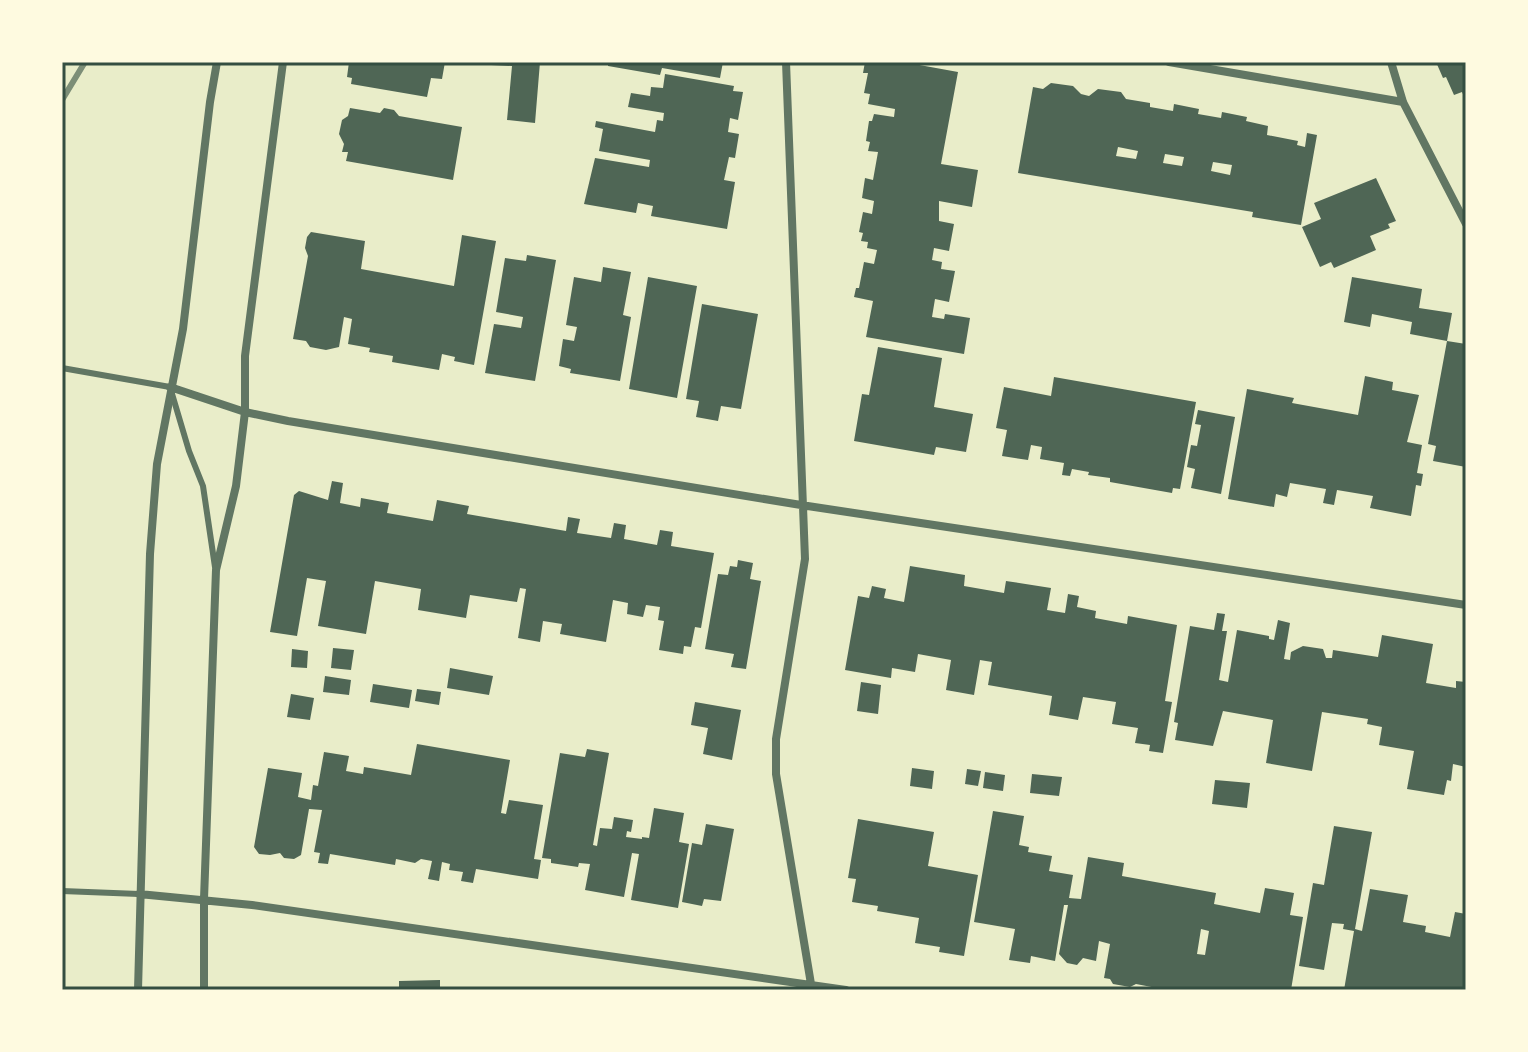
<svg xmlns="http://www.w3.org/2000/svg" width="1528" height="1052" font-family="'DM Sans',sans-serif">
<rect width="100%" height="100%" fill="#e9edc9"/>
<!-- building -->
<path fill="#4f6655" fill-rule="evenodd" d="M349,62H445L442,79L431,78L427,97L351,84L352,78L347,77Z
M492,62H540L535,123L507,120L512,66L491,65Z
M608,62H723L720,78L662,68L660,75L608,66Z
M865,62H903L958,72L941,164L978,170L972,207L939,201V221L954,224L949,251L934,248L932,260L942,262L941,269L955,271L949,302L935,299L932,317L944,319L945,314L970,318L964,354L866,337L873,301L854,297L856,288H859L864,262L874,264L877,250L867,248L868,242L861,241L863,233L859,232L863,212L872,214L874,201L862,198L865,178L873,180L878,152L868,151L870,142L866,141L869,121H872L874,114L894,117L895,109L868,104L870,94L864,93L868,73H863Z
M1436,62H1466V101L1462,92L1454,95L1446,77L1443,78Z
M665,74L734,86L733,91L743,92L738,120L730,118L728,132L739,134L735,158L729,157L724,180L735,182L727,229L651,216L653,206L638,203L636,213L584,204L595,158L649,167L650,160L599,151L603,129L595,127L596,121L655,132L657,120L663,121L664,113L628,107L631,93L650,96L651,87L663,88Z
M1051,83L1073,86L1081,94L1089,96L1098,89L1121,92L1126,99L1150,103V107L1173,111L1174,104L1199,109L1198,114L1221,118L1222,112L1247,117L1246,121L1268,126L1267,135L1298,141L1297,145L1305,147L1307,133L1317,135L1301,225L1252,217L1253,212L1018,173L1033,87L1043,89ZM1118,147L1138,151L1136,159L1116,156ZM1165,154L1184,157L1182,166L1163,163ZM1213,162L1232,165L1230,175L1211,171Z
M350,108L380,113L384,108L394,110L399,116L462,127L453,180L346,161L348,152H342L344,144L339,134L342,120L348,116Z
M1376,178L1396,221L1388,224L1390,228L1370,236L1376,250L1334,268L1331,262L1320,267L1302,227L1321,219L1314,203Z
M311,232L365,241L361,269L454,286L462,235L496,241L474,365L454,361L455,357L442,354L439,370L392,362L393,356L369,352L370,348L348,344L352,319L344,317L339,347L326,350L310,347L306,341L293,339L308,256L305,248L307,237Z
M527,255L556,260L535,381L485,373L494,324L521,328L523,317L496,312L505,258L526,261Z
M603,267L631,272L623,315L631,317L620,381L570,373L571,369L559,366L563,339L574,341L577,327L566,325L574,277L601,282Z
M648,277L697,286L677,398L629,389Z
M1352,277L1422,289L1419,308L1452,313L1447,341L1410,334L1412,322L1372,314L1370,327L1344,322Z
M702,304L758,314L741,409L721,406L718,421L696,417L699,401L686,399Z
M1447,341L1466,344V467L1433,461L1436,446L1428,444Z
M878,347L942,358L934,407L973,414L966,452L936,447L934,455L854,441L862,394L869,395Z
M1365,376L1393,382L1392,390L1419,395L1407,442L1422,445L1417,473L1423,474L1421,486L1416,485L1411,516L1370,508L1373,496L1337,490L1334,505L1323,503L1326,489L1290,483L1287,497L1276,494L1274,507L1228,499L1247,389L1294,398L1292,403L1358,415Z
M1054,377L1196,402L1180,489L1173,488L1172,493L1110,482V478L1088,475L1089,472L1072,469L1070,476L1062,475L1064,463L1040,459L1042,447L1031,445L1028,460L1002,456L1007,430L996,428L1004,387L1051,396Z
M1198,410L1235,417L1221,494L1191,488L1195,469L1187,467L1191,445L1197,446L1201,425L1195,424Z
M332,481L343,483L340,503L360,507L361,498L389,503L387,513L433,521L437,500L469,506L467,514L566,531L568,517L580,519L577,533L611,538L614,523L626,525L624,539L657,545L660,530L673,532L671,546L714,553L701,628L695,627L691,647L684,646L683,654L659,650L664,621L658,620L660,607L646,605L643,617L627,614L628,603L613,600L606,642L560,634L562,624L543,621L540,642L518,638L526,589L520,588L517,602L470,595L466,618L418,610L421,589L375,581L366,634L318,626L326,581L307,578L297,636L270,632L294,495L299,491L328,500Z
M738,560L753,563L750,579L761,581L746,669L731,667L734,654L705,649L718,574L728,575L730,566L737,567Z
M910,566L965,575L964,586L1004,593L1006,581L1051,588L1047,610L1065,613L1068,594L1079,596L1077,607L1096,611L1095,618L1127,624L1128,616L1177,625L1165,701L1172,702L1163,753L1149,751L1150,745L1135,743L1138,728L1112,724L1116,702L1083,697L1078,720L1049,715L1052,696L988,685L992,662L980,660L974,695L946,690L951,660L918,654L915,672L892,668L891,678L845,670L858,596L869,598L872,586L886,589L884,598L904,602Z
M1217,613L1225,614L1222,631H1227L1219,680L1228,682L1237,630L1269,636V639L1274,640L1278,620L1290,623L1284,659L1290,660L1291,652L1303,646L1323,649L1326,658H1332L1333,650L1378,657L1382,635L1433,644L1426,683L1456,688V681L1466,682V767L1453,764L1451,781L1447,780L1444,795L1407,789L1414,751L1379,745L1382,727L1367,724L1368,719L1322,712L1312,771L1266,763L1273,720L1223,711L1213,746L1175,740L1178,723L1174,722L1190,626L1214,630Z
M333,648L354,650L351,670L331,668Z
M292,649L308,651L307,668L291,667Z
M450,668L493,676L489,695L447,688Z
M325,676L351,680L349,695L323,692Z
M861,682L881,685L878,714L857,711Z
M373,684L412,690L409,708L370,702Z
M417,689L441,692L439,705L415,701Z
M291,694L314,698L310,720L287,717Z
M695,702L741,710L732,760L703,754L708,728L691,725Z
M417,744L510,760L501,813L506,814L509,800L543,805L534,859L541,860L538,879L476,869L473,883L461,881L463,872L449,870L450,864L442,862L439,881L428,879L432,861L421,859L415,863L396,859L395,865L330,854L328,864L318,863L320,853L314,852L322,810L309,809L301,855L294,859L284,858L280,853L270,855L259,854L254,847L268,768L302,773L298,797L311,800L313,785L318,786L324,752L349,756L346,771L363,774L364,767L411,775Z
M587,749L609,753L593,845L597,846L600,828L612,829L614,817L633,820L631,832L627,831L626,837L642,839V837L649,838L654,808L684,813L679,842L689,844L678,908L631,900L639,854L632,853L624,897L585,890L590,864L579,863L578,867L551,863V859L542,858L560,753L585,757Z
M912,768L934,771L932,789L910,786Z
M967,769L981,771L978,786L965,784Z
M985,772L1005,775L1003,791L983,788Z
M1032,774L1062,777L1059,796L1030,793Z
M1215,780L1250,783L1247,808L1212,804Z
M993,811L1024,816L1019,845L1029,847L1028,852L1052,856L1049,871L1073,875L1069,898L1081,899L1088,857L1124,863L1122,876L1216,893L1214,904L1260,913L1265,888L1294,893L1290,915L1303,917L1291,990H1206L1199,987V990H1167L1136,984L1130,987L1113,984L1110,979L1104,978L1110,944L1099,941L1096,961L1083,958L1077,965L1067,963L1059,954L1068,905H1064L1055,961L1031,956L1030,963L1009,960L1015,929L974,922ZM1201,929L1209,931L1205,955L1197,954Z
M858,819L934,832L928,866L978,875L964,956L939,952L940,947L915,943L919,918L877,911L878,906L852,902L856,879L848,878Z
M706,824L734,829L721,901L704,899L702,906L682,902L692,843L702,845Z
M1334,826L1372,832L1355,929L1362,931L1370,889L1408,895L1403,922L1426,926L1425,932L1450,937L1455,912L1466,914V990H1344L1354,931L1343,929L1344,924L1332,923L1324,970L1299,966L1313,883L1324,885Z
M440,980V990H399V981Z"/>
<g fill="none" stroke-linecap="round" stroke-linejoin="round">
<!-- service -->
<path stroke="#617663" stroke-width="6" d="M62,368L170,387L189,451L203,486L215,567
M62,891L139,894"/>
<!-- minor -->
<path stroke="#617663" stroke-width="8" d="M786,62L805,559L776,739V774L812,990
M1169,62L1403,102
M1391,62L1403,102L1466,224
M170,387L245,412L288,421L801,505L1466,605
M139,894L252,905L846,990
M138,990L150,554L157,464L183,329L210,102L217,62
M204,990V899L216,570L236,486L245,412V356L283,62"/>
<!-- rail -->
<path stroke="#7c8e77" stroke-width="6" d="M62,100L85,62"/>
</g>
<!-- border -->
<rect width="1528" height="1052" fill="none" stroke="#fefae0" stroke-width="128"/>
<rect x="64" y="64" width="1400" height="924" fill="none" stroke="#344e41" stroke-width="3"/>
</svg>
